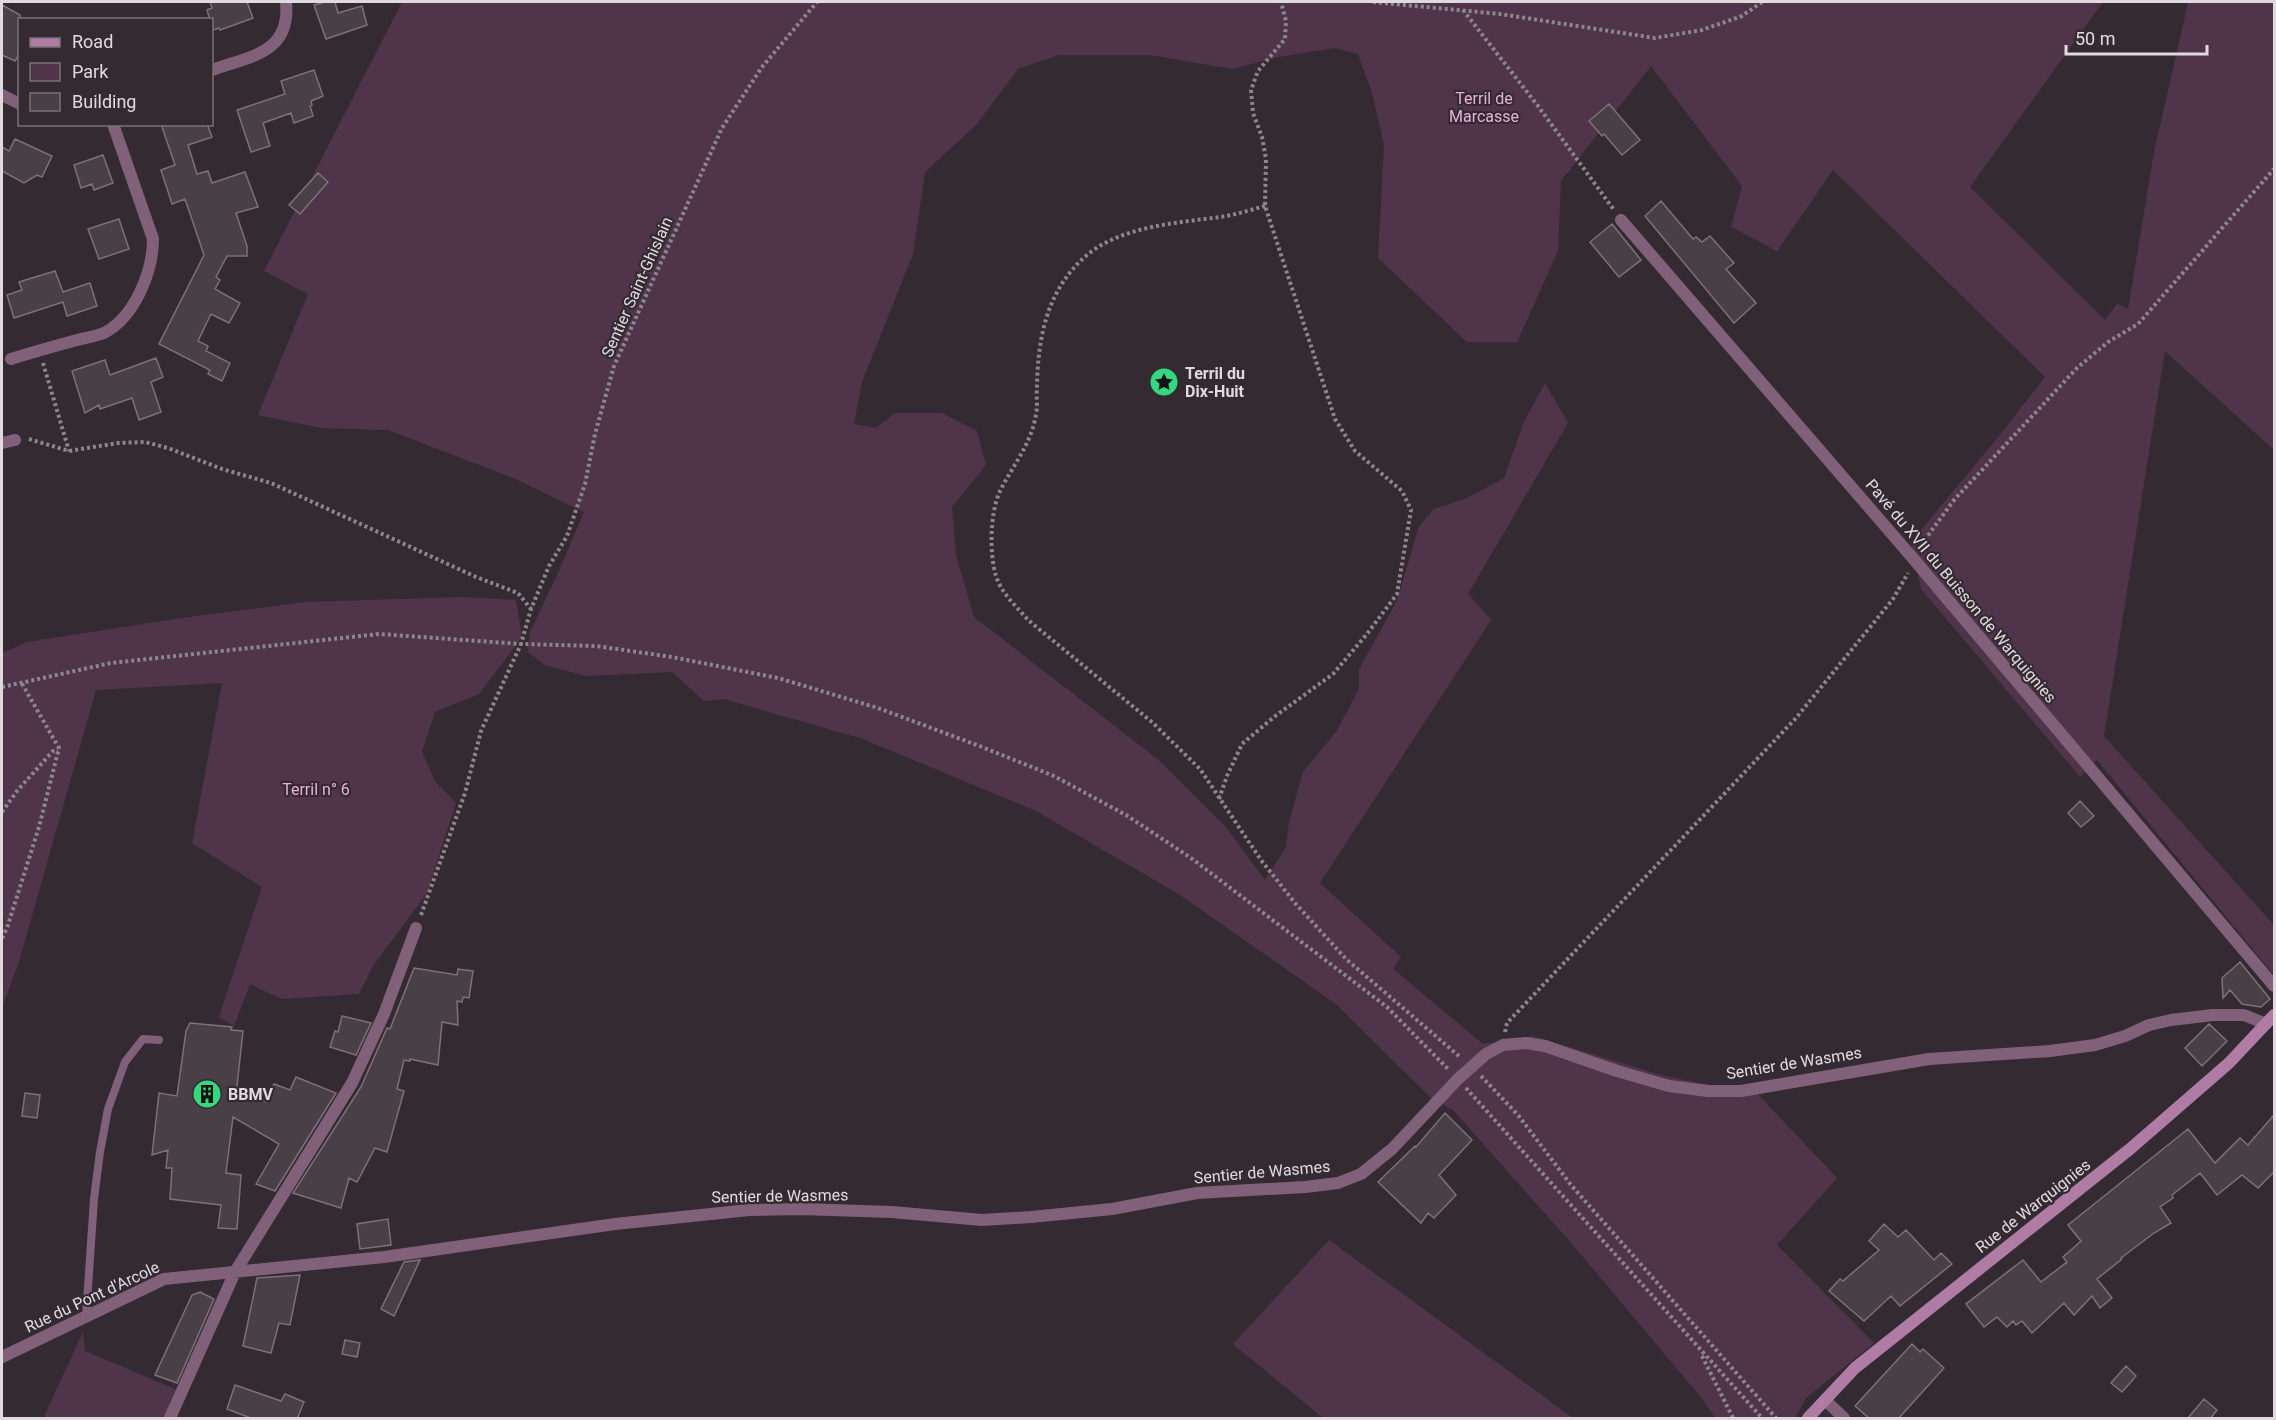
<svg xmlns="http://www.w3.org/2000/svg" width="2276" height="1420" font-family="Roboto,sans-serif">
<rect width="100%" height="100%" fill="#342b32"/>
<!-- green -->
<path fill="#50354a" d="M402,2H2103L1970,187L2105,320L2117,304L2128,309L2154,152L2188,3L2184,2H2274V450L2165,351L2104,736L2274,925V975L2097,760L2080,777L1921,589L1911,542L1999,436L2045,377L1833,170L1777,251L1731,227L1742,186L1651,66L1561,181L1558,251L1517,342H1467L1378,258L1384,145L1372,93L1358,54L1335,48L1279,57L1232,69L1150,55H1059L1018,69L976,125L925,172L913,254L862,382L854,424L876,428L895,413H942L977,431L986,465L952,507L956,555L974,617L1160,761L1225,826L1265,880L1286,847L1289,822L1303,772L1336,732L1359,689V669L1397,601L1419,526L1434,509L1465,499L1504,478L1524,422L1545,383L1568,423L1468,594L1491,620L1320,883L1401,957L1393,969L1483,1044L1533,1036L1661,1075L1709,1085L1753,1089L1837,1178L1777,1245L1874,1343L1806,1398L1795,1418H1715L1704,1401L1573,1245L1453,1110L1431,1098L1336,1004L1177,893L1036,811L863,739L724,699L704,701L672,672L586,676L545,665L528,652L530,632L559,571L584,512L513,478L388,430L321,428L258,415L308,294L264,271Z
M463,597L516,600L522,637L479,694L435,712L422,752L435,781L456,803L427,893L373,966L359,994L282,999L250,984L234,1026L219,1017L262,887L192,843L222,683L96,690L19,962L2,1008V653L27,642L182,618L305,602Z
M1329,1240L1573,1418H1323L1233,1344Z
M83,1332L85,1351L182,1392L170,1418H46L45,1414Z"/>
<!-- building -->
<path fill="#493f47" stroke="#7c717a" stroke-width="1.5" d="M210,2H247L253,18L220,30L219,28L213,30L207,10L212,8Z
M325,2H335L338,13L362,6L367,25L326,39L314,5Z
M2,5L20,15V53L15,61L2,55Z
M314,70L323,96L311,101L312,105L310,106L313,116L294,123L291,113L263,123L270,146L251,152L237,110L285,94L281,81Z
M1609,104L1640,140L1622,155L1604,134L1602,136L1589,121Z
M161,124H207L212,137L188,145L197,174L208,171L212,183L245,172L258,207L236,213L247,246V256H227L216,277L220,280L215,289L240,303L229,323L211,314L198,341L208,346L206,351L230,363L222,381L208,374L210,370L159,344L204,255L185,199L172,204L161,170L175,165Z
M15,139L52,156L42,177L37,175L24,183L2,171V147L9,151Z
M103,155L113,183L94,190L92,184L81,188L74,165Z
M318,173L328,182L300,214L289,205Z
M1661,201L1693,239L1696,237L1702,242L1710,236L1734,263L1726,269L1756,303L1734,323L1645,216Z
M119,219L129,249L99,259L88,229Z
M1612,224L1641,260L1619,277L1590,242Z
M55,271L63,292L90,283L97,306L67,316L63,302L14,318L7,295L22,290L19,282Z
M156,358L163,377L151,382L161,412L139,420L132,398L100,409L99,405L85,413L72,371L105,360L110,375Z
M2080,801L2094,816L2081,827L2068,813Z
M2240,962L2270,999L2261,1007L2242,1004L2230,990L2223,998L2222,978Z
M414,968L457,975L458,969L473,971L469,998L463,997L462,1002L457,1001L458,1025L442,1022L438,1065L410,1059V1061L404,1060L397,1089L404,1091L387,1152L375,1148L357,1182L349,1178L341,1208L293,1193L361,1087L387,1028L390,1029Z
M342,1016L371,1023L356,1055L330,1047L335,1031L338,1032Z
M190,1023L232,1027L231,1030L243,1031L237,1086L266,1102L274,1084L290,1090L296,1077L336,1093L275,1191L256,1184L279,1144L233,1117L226,1173L241,1175L237,1229L218,1228L221,1205L170,1199L172,1168H166L168,1150L152,1155L159,1093L177,1096L186,1031Z
M2209,1024L2227,1041L2202,1066L2185,1048Z
M25,1093L40,1095L37,1118L22,1116Z
M1445,1113L1472,1140L1439,1175L1456,1195L1434,1218L1428,1213L1421,1223L1378,1182L1415,1146L1416,1147Z
M2274,1115V1172L2258,1188L2242,1175L2217,1195L2200,1173L2172,1195L2173,1198L2160,1207L2171,1223L2154,1233L2121,1258L2122,1259L2097,1279L2112,1298L2100,1308L2092,1296L2074,1315L2064,1303L2032,1333L2022,1321L2016,1325L2013,1321L2007,1327L1997,1317L1984,1327L1966,1304L2023,1260L2041,1282L2067,1262L2063,1257L2081,1241L2068,1225L2188,1129L2215,1163L2240,1138L2248,1145Z
M388,1219L391,1245L360,1249L357,1224Z
M1884,1224L1898,1237L1906,1230L1934,1260L1941,1253L1952,1264L1900,1306L1891,1296L1864,1321L1829,1291L1840,1279L1843,1281L1879,1250L1869,1241Z
M420,1260L394,1316L381,1309L404,1262Z
M300,1275L290,1325L279,1323L271,1353L243,1346L257,1278Z
M200,1292L214,1299L177,1383L155,1375L192,1295Z
M345,1340L360,1343L357,1357L342,1354Z
M1912,1344L1920,1352L1923,1349L1944,1368L1898,1419H1870L1855,1406Z
M2126,1366L2136,1376L2122,1392L2111,1383Z
M235,1385L281,1401L285,1394L304,1402L297,1419H253L227,1409Z
M2204,1399L2217,1410L2210,1419H2187Z"/>
<g fill="none" stroke-linecap="round" stroke-linejoin="round">
<!-- path -->
<path stroke="#8d868c" stroke-width="4" stroke-dasharray="3 3" stroke-linecap="butt" d="M1373,2L1500,14L1655,38L1702,30L1742,16L1762,2
M1463,10L1538,106L1614,210
M1265,206C1250,210 1235,215 1220,217C1177,223 1122,226 1087,255C1047,289 1038,337 1037,386C1036,395 1038,405 1036,414C1032,443 1013,465 1000,491C990,513 989,553 996,576C1001,593 1017,607 1028,620L1153,723L1200,769L1261,860L1295,903L1346,959L1460,1057
M43,363L69,451
M29,439L69,451L118,443L145,442L168,448L222,469L271,483L476,577L518,593L531,609
M1921,545L1954,500L2077,368L2108,342L2138,324L2274,169
M2,687L111,663L379,634L521,644L596,646L672,657L778,678L878,708L982,747L1054,776L1126,815L1191,858L1387,1007L1449,1070
M1219,799L1227,776L1242,744L1274,717L1333,674L1367,634L1397,594L1411,510L1402,491L1355,451L1335,419L1265,206L1266,159L1262,137L1253,113L1251,90L1258,71L1285,39L1286,21L1281,2
M2,812L17,791L53,751L58,749
M421,915L465,793L481,731L521,644L531,609L549,566L567,536L585,484L595,434L614,366L722,128L762,67L817,2
M2,938L7,928L39,827L59,748L21,682
M1505,1032L1507,1023L1796,718L1893,599L1908,573
M1481,1076L1518,1115L1571,1185L1776,1418
M1466,1088L1762,1418
M1702,1356L1733,1418"/>
<!-- lane -->
<path stroke="#81617a" stroke-width="8" d="M86,1317L94,1199L100,1152L108,1109L125,1062L143,1039L159,1040"/>
<!-- street -->
<path stroke="#81617a" stroke-width="12" d="M212,70C251,56 291,53 286,2
M2,95L20,104
M1621,220L1911,556L2274,986
M11,359C33,352 55,346 77,340C86,338 96,336 104,333C135,317 153,271 153,239L113,124
M2,443L15,440
M2,1357L164,1279L384,1257L615,1224L749,1210L801,1209L892,1212L982,1220L1031,1217L1112,1209L1197,1193L1305,1187L1338,1183L1361,1174L1392,1149L1458,1079L1486,1054L1503,1045L1526,1043L1545,1046L1617,1071L1669,1086L1708,1091H1741L1929,1059L2050,1051L2095,1045L2125,1036L2149,1025L2171,1020L2213,1015H2244L2266,1024
M1825,1400L1844,1418
M170,1418L235,1272L352,1083L384,1014L416,928"/>
<!-- secondary -->
<path stroke="#b07ca5" stroke-width="12" d="M1808,1418L1855,1368L2130,1149L2229,1063L2274,1015"/>
</g>
<!-- icons -->
<defs>
<g id="sight-disc" transform="scale(1.5)"><circle r="9.5" fill="#34d881" stroke="#342b32"/><path d="M0-6L1.8-2.2L6-1.7L2.9 1.2L3.7 5.4L0 3.3L-3.7 5.4L-2.9 1.2L-6-1.7L-1.8-2.2Z" fill="#111"/></g>
<g id="building-disc" transform="scale(1.5)"><circle r="9.5" fill="#34d881" stroke="#342b32"/><path d="M-4-6H4V6H1V3H-1V6H-4ZM-2.5-4.3h1.7v1.8h-1.7ZM.8-4.3h1.7v1.8H.8ZM-2.5-1h1.7V.8h-1.7ZM.8-1h1.7V.8H.8Z" fill="#111"/></g>
</defs>
<g fill-rule="evenodd">
<use href="#sight-disc" x="1164" y="382"/>
<use href="#building-disc" x="207" y="1094"/>
</g>
<g text-anchor="middle" dominant-baseline="central" stroke-width="4.5" stroke-linejoin="round" paint-order="stroke">
<!-- park labels -->
<g font-size="16" fill="#ebaede" stroke="#342b32">
<text x="1484" y="98">Terril de<tspan x="1484" dy="18">Marcasse</tspan></text>
<text x="316" y="789">Terril n° 6</text>
</g>
<!-- street labels -->
<g font-size="16" fill="#e0dadf" stroke="#342b32">
<text transform="translate(637 287) rotate(-66)">Sentier Saint-Ghislain</text>
<text transform="translate(1961 591) rotate(50)">Pavé du XVII du Buisson de Warquignies</text>
<text transform="translate(1794 1063) rotate(-9)">Sentier de Wasmes</text>
<text transform="translate(1262 1172) rotate(-5)">Sentier de Wasmes</text>
<text transform="translate(780 1196) rotate(-1)">Sentier de Wasmes</text>
<text transform="translate(2033 1206) rotate(-38)">Rue de Warquignies</text>
<text transform="translate(92 1297) rotate(-25)">Rue du Pont d'Arcole</text>
</g>
<!-- poi labels -->
<g font-size="16" font-weight="bold" fill="#e0dadf" stroke="#342b32" text-anchor="start">
<text x="1185" y="373">Terril du<tspan x="1185" dy="18">Dix-Huit</tspan></text>
<text x="228" y="1094">BBMV</text>
</g>
</g>
<!-- border -->
<rect width="2276" height="1420" fill="none" stroke="#e0dadf" stroke-width="6"/>
<!-- legend -->
<rect x="18" y="18" width="195" height="108" fill="#342b32" stroke="#797177" stroke-width="1.5"/>
<rect x="30" y="38" width="30" height="9" fill="#b07ca5" stroke="#797177" stroke-width="1.5"/>
<text x="72" y="48" font-size="18" fill="#e0dadf">Road</text>
<rect x="30" y="63" width="30" height="18" fill="#50354a" stroke="#797177" stroke-width="1.5"/>
<text x="72" y="78" font-size="18" fill="#e0dadf">Park</text>
<rect x="30" y="93" width="30" height="18" fill="#493f47" stroke="#797177" stroke-width="1.5"/>
<text x="72" y="108" font-size="18" fill="#e0dadf">Building</text>
<!-- scale -->
<path d="M2066 45v9h141v-9" fill="none" stroke="#e0dadf" stroke-width="3"/>
<text x="2075" y="45" font-size="18" fill="#e0dadf" stroke="#342b32" stroke-width="4.5" paint-order="stroke">50 m</text>
</svg>
